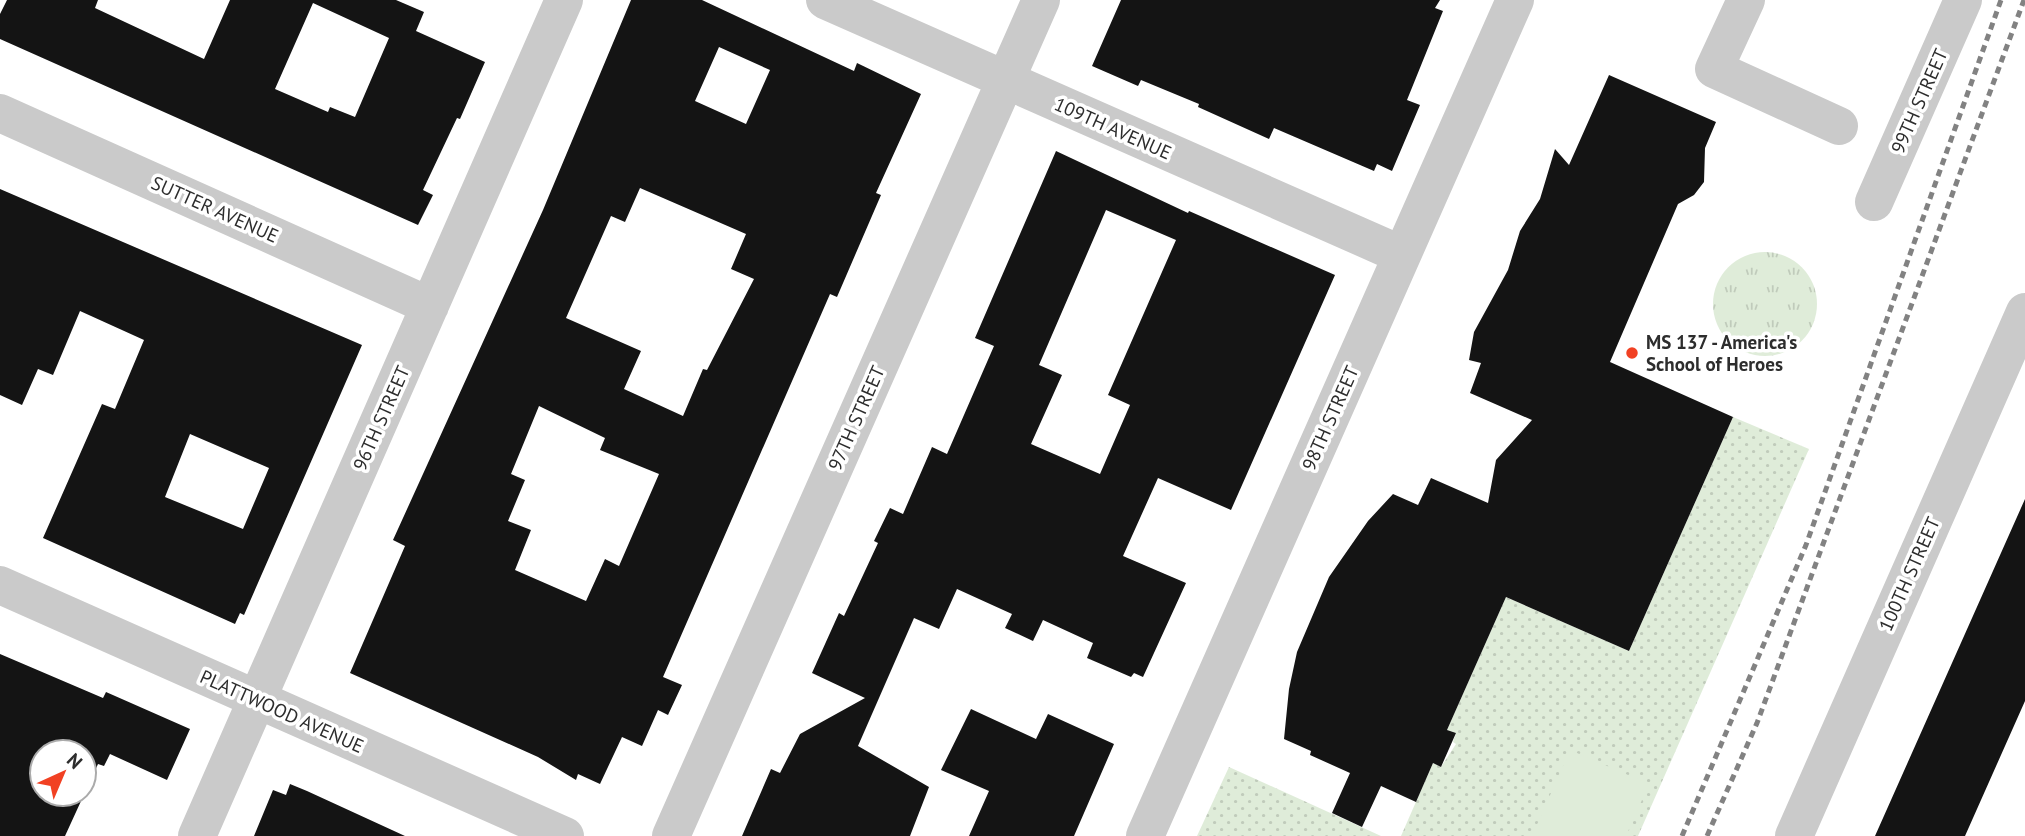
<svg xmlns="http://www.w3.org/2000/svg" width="2025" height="836" font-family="'PT Sans',sans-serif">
<defs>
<pattern id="grass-tufts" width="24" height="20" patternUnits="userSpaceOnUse" patternTransform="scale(1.75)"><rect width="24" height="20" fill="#dfecd9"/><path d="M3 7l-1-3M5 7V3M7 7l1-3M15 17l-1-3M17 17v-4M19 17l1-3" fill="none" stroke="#c0cbbb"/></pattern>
<pattern id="park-dots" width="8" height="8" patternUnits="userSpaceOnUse" patternTransform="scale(1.75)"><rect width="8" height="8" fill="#dfecd9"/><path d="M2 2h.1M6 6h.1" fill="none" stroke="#c0cbbb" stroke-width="1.8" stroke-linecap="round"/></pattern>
</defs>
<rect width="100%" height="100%" fill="#fff"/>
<!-- grass -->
<path fill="url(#grass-tufts)" d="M1713 304a52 52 0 1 1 104 0a52 52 0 1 1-104 0Z"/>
<!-- park -->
<path fill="url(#park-dots)" d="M1733,417L1809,449L1638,836H1401L1433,763L1441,767L1456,744L1453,742L1456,733L1447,730L1506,597L1629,651Z
M1229,767L1381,836H1197Z"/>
<!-- pitch -->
<path fill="#dfecd9" d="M1570,750L1649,784L1626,836H1532Z"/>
<!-- building -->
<path fill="#141414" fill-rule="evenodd" d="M7,0H98L95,8L204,59L230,0H396L424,12L416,31L485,62L460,119L457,118L423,190L433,195L418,225L0,39V14ZM313,3L389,38L355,117L330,107L328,112L275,89Z
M631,0H702L854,71L857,63L921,94L876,193L881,195L837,297L830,294L663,677L682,685L668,715L658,710L642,746L622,737L600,784L578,774L576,780L538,757L350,673L405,546L393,540L543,210ZM719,47L770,70L746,124L695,101ZM640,188L746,234L731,269L754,279L707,370L703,369L683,416L624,389L641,351L566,318L611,216L625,222ZM539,406L605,438L600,450L659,474L619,566L605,559L586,601L515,570L531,530L508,521L525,480L511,474Z
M1121,0H1440L1435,8L1443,11L1407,100L1420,105L1392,171L1377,164L1374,171L1274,128L1269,139L1198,107L1199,104L1141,80L1138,86L1092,66Z
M1609,75L1716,122L1705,148L1704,182L1694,195L1678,204L1610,362L1733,417L1629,651L1506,597L1447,730L1456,733L1441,767L1433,763L1416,802L1381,786L1362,827L1332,813L1350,773L1310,755L1311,751L1284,739L1289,689L1297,652L1329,577L1368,521L1393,494L1418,505L1431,478L1488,503L1496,460L1532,420L1470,393L1481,363L1469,360L1474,332L1508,270L1520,231L1540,199L1555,149L1569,165Z
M1056,151L1188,213L1189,211L1335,275L1231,510L1158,478L1123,556L1186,583L1143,677L1134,673L1131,677L1087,658L1093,643L1043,620L1033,641L1005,628L1012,614L957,589L939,629L914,618L858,746L929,787L910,836H742L771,769L780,773L800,734L865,698L812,673L839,613L844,616L878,543L874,541L890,508L903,514L932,447L947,454L994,346L975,338ZM1106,210L1176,240L1108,395L1130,405L1100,474L1031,444L1062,375L1039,365Z
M0,189L362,345L244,615L240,613L235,624L43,538L102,404L115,409L144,340L80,311L53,375L38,369L22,405L0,395ZM190,434L269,468L243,529L165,497Z
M2025,499V701L1965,836H1875Z
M0,654L103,698L106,692L190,729L167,780L110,754L104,766L98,764L65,836H0ZM42,752H84V794H42Z
M971,709L1036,739L1048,714L1114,744L1074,836H969L989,791L941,770Z
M290,784L307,791L405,836H254L273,790L286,795Z"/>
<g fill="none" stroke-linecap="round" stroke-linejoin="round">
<!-- minor -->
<path stroke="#cacaca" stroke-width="38" d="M825,0L1402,255
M1746,0L1714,69L1839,126
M0,113L430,306
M1874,202L1963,0
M0,585L565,836
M197,836L564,0
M671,836L1041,0
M1145,836L1515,0
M1794,836L2025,312"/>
<!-- rail -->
<path stroke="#828282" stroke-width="5" stroke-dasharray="7 5" stroke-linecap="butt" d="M1682,836L1806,545L2001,0
M1707,836L1757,723L2024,0"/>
</g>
<!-- markers -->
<circle fill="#f14123" stroke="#fff" stroke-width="2.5" cx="1632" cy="353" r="7"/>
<g text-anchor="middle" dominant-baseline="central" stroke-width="7" stroke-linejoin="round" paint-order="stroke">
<!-- street labels -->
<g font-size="19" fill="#2d2d2d" stroke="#fff">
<text transform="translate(1919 101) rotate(-66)">99TH STREET</text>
<text transform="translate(1113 128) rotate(24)">109TH AVENUE</text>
<text transform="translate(215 209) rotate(24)">SUTTER AVENUE</text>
<text transform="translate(381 418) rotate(-66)">96TH STREET</text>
<text transform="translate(856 418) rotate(-66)">97TH STREET</text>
<text transform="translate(1330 418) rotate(-66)">98TH STREET</text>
<text transform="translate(1909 574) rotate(-66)">100TH STREET</text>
<text transform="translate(282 711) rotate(24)">PLATTWOOD AVENUE</text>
</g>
<!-- poi labels -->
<g font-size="19" font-weight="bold" fill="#2d2d2d" stroke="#fff" text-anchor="start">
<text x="1646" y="342">MS 137 - America's<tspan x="1646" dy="22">School of Heroes</tspan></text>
</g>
</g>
<!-- north arrow -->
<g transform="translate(63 773) rotate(44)"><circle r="33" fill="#ffffff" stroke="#ababab" stroke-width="2"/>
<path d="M0-5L12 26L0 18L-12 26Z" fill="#f14123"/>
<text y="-10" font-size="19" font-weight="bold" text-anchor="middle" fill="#2d2d2d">N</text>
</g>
</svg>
